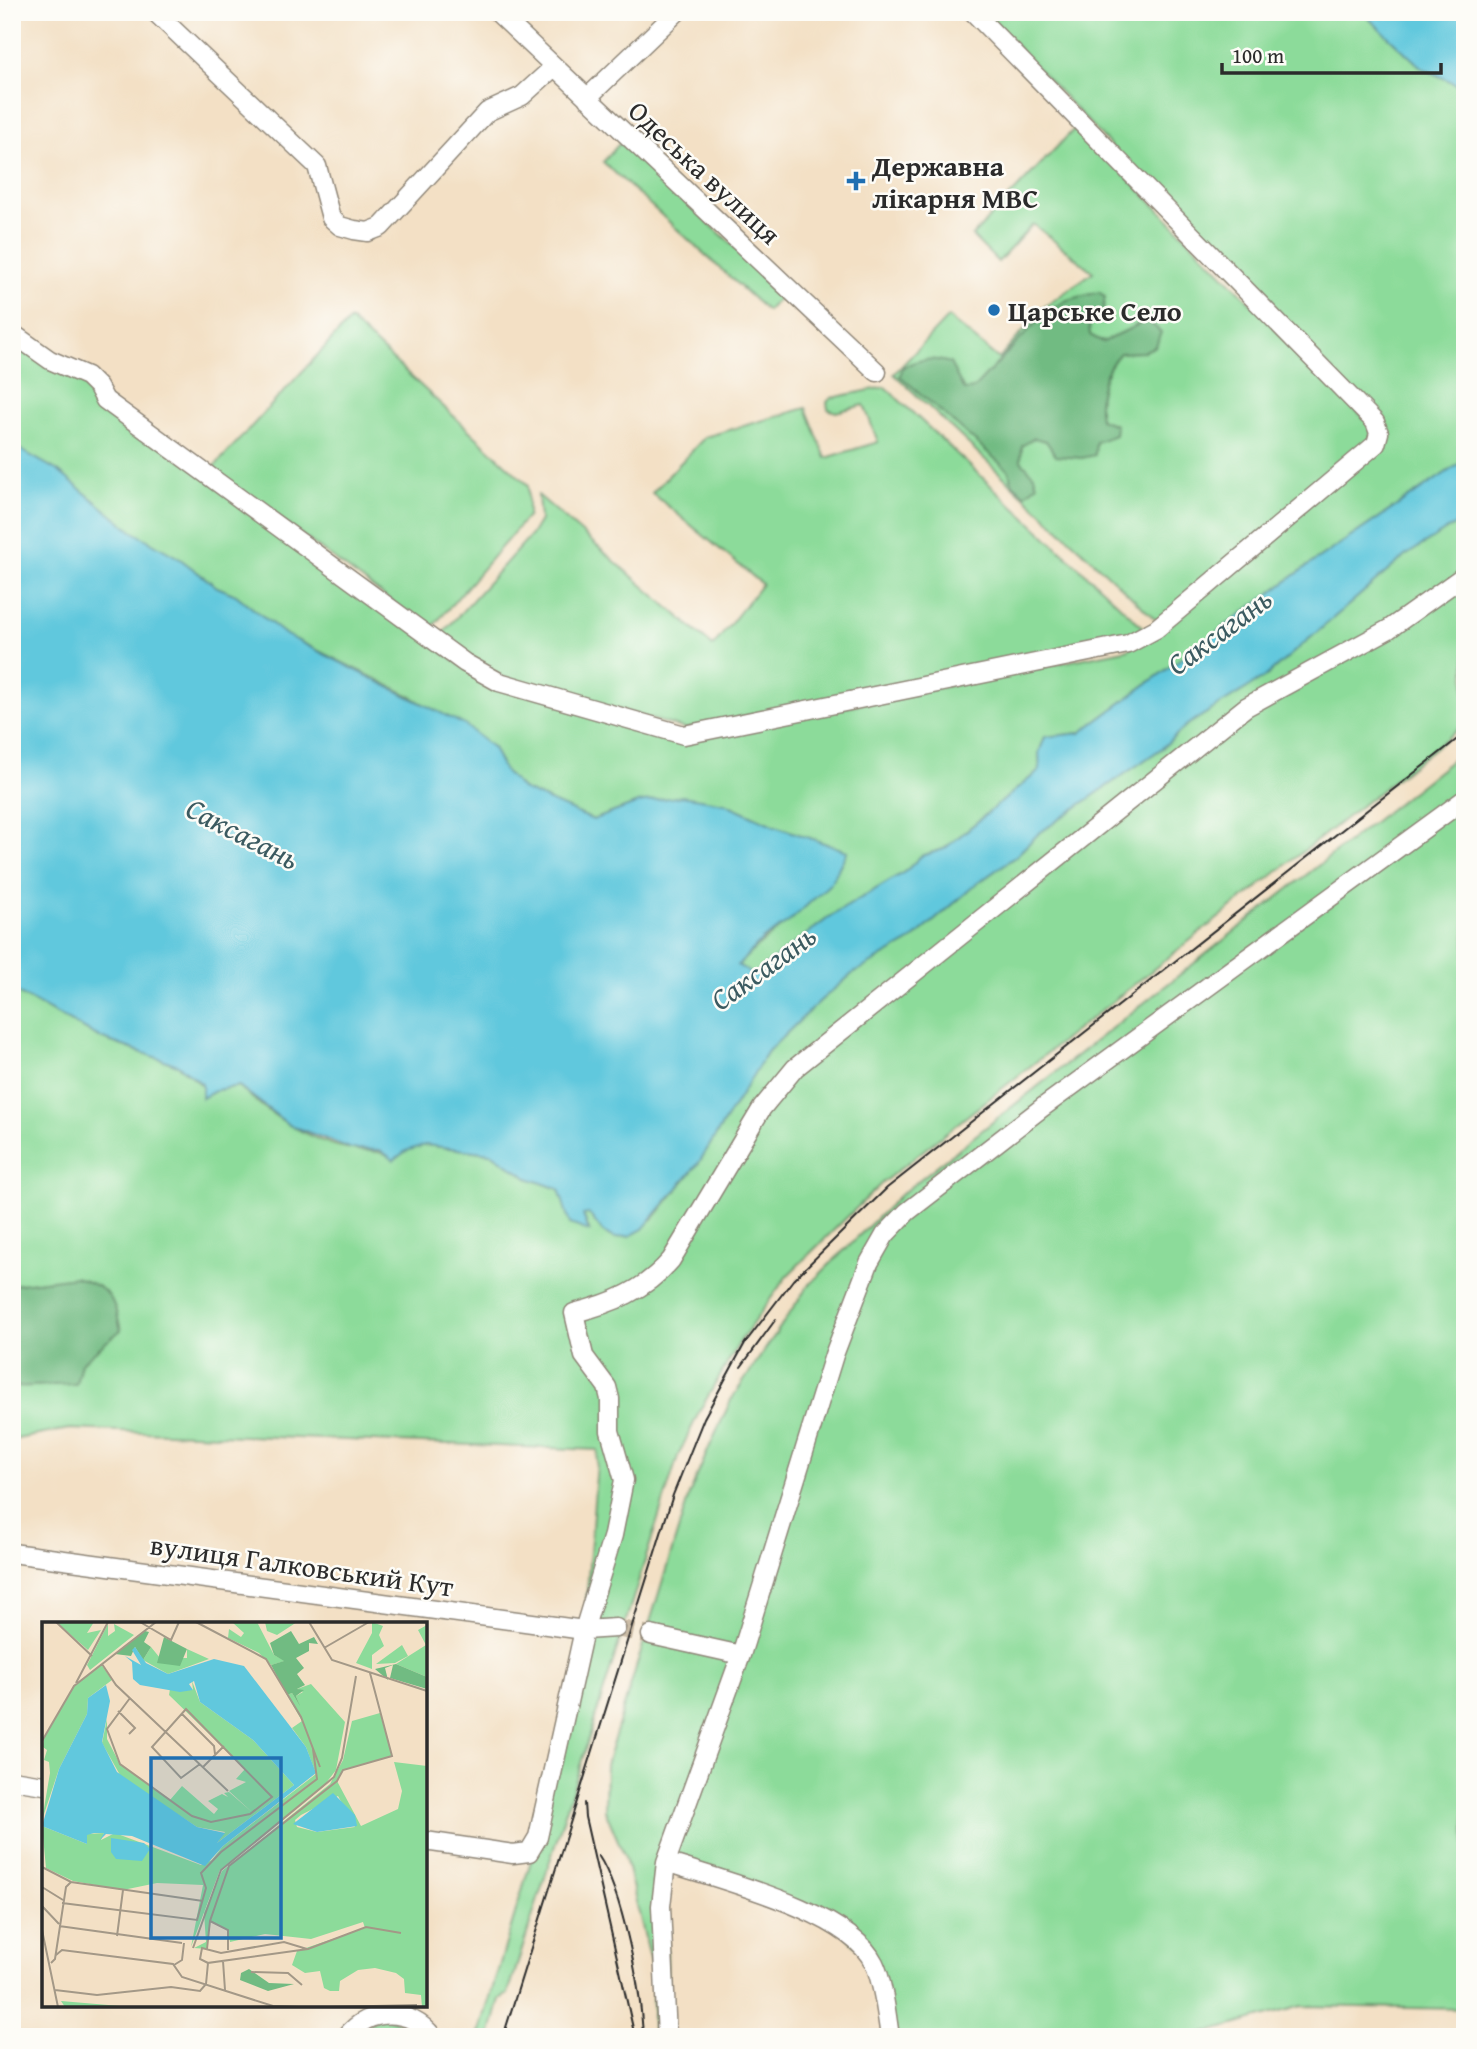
<svg xmlns="http://www.w3.org/2000/svg" width="1477" height="2049" font-family="'Gentium Book Plus',serif">
<rect width="100%" height="100%" fill="#fdfcf7"/>
<filter id="ink" filterUnits="userSpaceOnUse"><feTurbulence type="fractalNoise" baseFrequency=".0143" numOctaves="2"/><feDisplacementMap in="SourceGraphic" scale="14" xChannelSelector="R" yChannelSelector="G"/><feConvolveMatrix kernelMatrix="1 2 1 2 8 2 1 2 1" color-interpolation-filters="sRGB"/></filter>
<filter id="wash" filterUnits="userSpaceOnUse"><feTurbulence type="fractalNoise" baseFrequency=".00686" numOctaves="4" result="noise"/><feDisplacementMap in="SourceGraphic" scale="28" xChannelSelector="R" yChannelSelector="G"/><feGaussianBlur stdDeviation="1.57" result="paint"/><feColorMatrix in="noise" values="0 0 0 0 0 0 0 0 0 0 0 0 0 0 0 0 0 1.4 0 .05"/><feComposite in="paint" operator="in"/></filter>
<g filter="url(#wash)">
<rect width="100%" height="100%" fill="#f3e0c5"/>
<!-- green -->
<path fill="#8cdb9a" stroke="#5c8362" stroke-width="2" d="M984,12H1362L1422,68L1465,88V460L1306,567L1080,733L1045,737L1039,753L1040,770L944,849L921,856L906,871L831,916L753,975L738,965C775,926 825,903 847,851L775,826L724,803H638L593,820L522,789L504,771L493,748L409,695L286,635L236,595L217,587L180,559L131,531L58,471L12,445V340L83,381L463,667L684,740L1129,649L1384,434Z
M1077,126L1371,425L1372,442L1157,621L894,374L948,317L999,359L1043,308L1093,272L1033,224L998,262L972,236Z
M620,143L785,292L767,311L603,162Z
M350,320L528,485V516L430,630L212,469Z
M885,387L1144,628L1129,636L686,729L501,677L439,637L531,535L540,520L538,495L713,646L762,584L652,493L705,437L806,408L826,458L878,442L864,405L836,412L828,409L827,402L831,398Z
M1465,518V724L882,1183L787,1276L741,1340L700,1410L678,1456L508,1994L500,1999L490,2037H478L538,1837L584,1630L598,1450L69,1429L12,1440V990L103,1039L178,1065L202,1085L217,1090L239,1086C268,1114 310,1142 351,1149C365,1152 376,1149 388,1155L425,1145L491,1153L528,1178L559,1189L569,1214L589,1230L583,1214H589L603,1232L614,1238L630,1236L654,1218L698,1164L768,1051L821,1000L852,974L912,940L975,885L1016,856L1038,834L1162,748L1187,725L1265,677L1405,556Z
M1465,750V2009L1302,2006L1191,2037H890L875,1964L833,1923L667,1863V2037H652L653,1970L625,1857L605,1810L606,1765L689,1495L709,1448L731,1400L808,1286L900,1195Z
M382,2016L431,2037H348Z"/>
<!-- forest -->
<path fill="#71bb82" stroke="#4e7356" stroke-width="2" d="M1099,292L1105,297L1103,310L1089,321L1090,335L1103,342L1147,320L1161,332L1156,346L1143,352L1120,353C1104,370 1096,396 1100,419L1116,425L1115,435L1096,442L1095,455L1082,458L1056,456L1046,441L1034,438L1022,446L1021,461L1034,475L1037,485L1025,495L1013,484L1008,470L900,376L903,367C919,359 932,357 950,363L964,390L973,389L1046,312L1067,300Z
M75,1277C111,1290 112,1294 121,1330L81,1363L76,1384L12,1387V1285Z"/>
<!-- water -->
<path fill="#61c8dd" stroke="#467a84" stroke-width="2" d="M1362,12H1465V88L1422,68Z
M12,445L58,471L132,531L180,559L217,587L236,595L286,635L465,725L493,748L504,771L522,789L593,820L638,803L682,796L724,803L775,826L847,851L831,883L790,921L763,939L738,965L753,975L831,916L906,871L921,856L944,849L1040,770L1039,753L1045,737L1080,733L1306,567L1465,460V518L1405,556L1265,677L1187,725L1162,748L1038,834L1016,856L975,885L912,940L852,974L821,1000L768,1051L698,1164L643,1229L630,1236L614,1238L603,1232L589,1214L583,1215L589,1231L570,1224L559,1189L528,1178L491,1153L425,1145L406,1151L394,1160L380,1150L352,1149L289,1125L239,1086L217,1090L202,1098V1084L178,1065L103,1039L12,990Z"/>
</g>
<g filter="url(#ink)">
<g fill="none" stroke-linecap="round" stroke-linejoin="round">
<!-- minor-tunnel -->
<path stroke="#cbbca6" stroke-width="18" stroke-dasharray="18 9" stroke-linecap="butt" d="M616,1628L651,1635"/>
<!-- minor casing -->
<g stroke="#8f8678" stroke-width="21">
<path id="minor" d="M155,12L317,166L331,218L340,226L354,230L368,232L381,227L487,112L522,96L554,67
M497,12L877,372
M587,98L677,12
M12,333L50,360L87,376L98,387L105,400L465,663L499,682L684,735L1128,644L1156,629L1376,444L1379,433L1375,422L973,12
M12,1553L584,1630L616,1628
M651,1635L741,1655
M12,1780L44,1785
M425,1841L513,1854L529,1852L538,1837L584,1630L613,1535L624,1480L610,1431V1399L607,1387L584,1356L574,1313C613,1303 644,1291 671,1260L762,1108L795,1068L1246,707L1389,629L1465,575
M666,1862C720,1880 849,1911 874,1963C883,1981 887,2017 890,2037
M346,2037C369,2007 410,2007 433,2037
M667,2037L661,1906L666,1862L741,1655L834,1355L869,1263L885,1235L907,1212L1043,1107L1465,799"/>
</g>
<!-- minor -->
<use href="#minor" stroke="#fff" stroke-width="18"/>
<!-- tram -->
<path stroke="#2b2b2b" stroke-width="2" d="M741,1367L776,1319
M584,1803L585,1817L635,2037
M598,1855C623,1893 641,1990 643,2037
M503,2037L673,1495L704,1418L745,1343L793,1280L887,1188L1465,733"/>
</g>
</g>
<!-- markers -->
<g fill="#1f6fb2" stroke="#fdfcf7" stroke-width="2.5">
<path d="M852.5 170.5h7v7h7v7h-7v7h-7v-7h-7v-7h7z"/>
<circle cx="994" cy="310" r="7"/>
</g>
<g text-anchor="middle" dominant-baseline="central" stroke-width="5" stroke-linejoin="round" paint-order="stroke">
<!-- poi labels -->
<g font-size="28" font-weight="bold" fill="#2b2b2b" stroke="#fdfcf7" text-anchor="start">
<text x="872" y="165">Державна<tspan x="872" dy="32">лікарня МВС</tspan></text>
<text x="1008" y="310">Царське Село</text>
</g>
<!-- street labels -->
<g font-size="28" fill="#2b2b2b" stroke="#fdfcf7">
<text transform="translate(705 172) rotate(43)">Одеська вулиця</text>
<text transform="translate(302 1565) rotate(8)">вулиця Галковський Кут</text>
</g>
<!-- water labels -->
<g font-size="30" font-style="italic" fill="#3b5a60" stroke="#fdfcf7">
<text transform="translate(1219 631) rotate(-37)">Саксагань</text>
<text transform="translate(243 833) rotate(27)">Саксагань</text>
<text transform="translate(763 967) rotate(-36)">Саксагань</text>
</g>
</g>
<!-- overview -->
<g transform="translate(42 1622)">
<rect width="385" height="385" fill="#f3e0c5"/>
<path d="M14,0H52L45,11L59,8L46,28ZM190,0H215L232,33L243,39L229,43L217,31L186,16L187,7L199,15L202,11ZM223,0H255L235,13L225,9ZM330,0L341,4L337,13L342,24L330,33V47L314,41L330,11ZM66,2V14L73,9L72,2L92,13L48,48L45,43ZM385,3V55L354,42L384,23L376,8ZM360,23L366,34L353,41L334,42ZM109,25L118,36H145V27L167,37L126,52L101,38ZM59,42L70,58L46,76L45,92L17,147L0,198L8,151L7,140L2,138L5,128L1,125L2,116L32,64ZM150,59L158,80L211,118L252,163L175,221L183,210L155,205L100,169L78,153L60,121L65,97V117L78,142L128,178L140,164L172,192L176,187L166,179L180,172L186,175L182,171L187,170L211,191L187,169L204,160L194,157L203,147L127,73L128,67L151,68ZM269,62L303,100L294,148L281,165L178,248L149,325L161,263L115,261L81,268L31,259L4,246L0,204L45,222V212L62,211L59,218L73,211L159,243L170,238L181,224L274,152L264,125L250,106L260,99L245,73L250,71L257,82L254,74L261,70L255,67ZM338,91L350,134L301,148L295,159L319,204L356,187L360,169L352,140L385,144V385H380L379,373L363,371L362,357L354,351L333,346L316,348L298,359L297,369H288L282,366L278,349L263,351L250,343L255,329L323,306L321,300L269,317L223,312L188,320L186,308L168,299L165,327L152,326L164,320L162,291L180,249L288,162L301,138L310,99ZM296,174L313,205L275,210L255,205L253,198L259,193ZM19,379L78,384L156,385H23Z" fill="#8cdb9a" fill-rule="evenodd"/>
<path d="M103,9L107,10L102,20L109,25L101,38L93,25L89,34L73,32ZM249,9L257,22L272,15L276,22L267,21V29L254,36L262,46L255,52L263,63L255,67L262,68L254,74L258,84L250,71L245,73L229,43L242,39L232,33L228,21ZM122,15L145,27L138,44L115,41ZM354,42L385,55V67L348,56L351,43L343,46L346,58L333,47ZM207,347L227,361L252,362L226,369L198,358L199,351Z" fill="#71bb82"/>
<path d="M93,25L104,41L126,52L172,37L202,44L264,125L274,151L181,224L163,244L90,214L64,212L58,218L62,211H52L45,213V222L0,204L17,147L45,92L46,76L64,63L68,79L60,120L75,150L155,205L183,211L175,221L252,163L211,118L158,80L152,59L147,62L151,68L138,70L98,63L91,57L90,40L83,34L99,43L90,28ZM291,171L313,193L315,204L275,210L251,202ZM69,216L102,221L108,227L100,239L74,237L69,230Z" fill="#61c8dd"/>
<path fill="none" stroke="#a39887" stroke-width="2" d="M14,0L50,34M98,0L129,18L137,0M154,0L224,37L259,95L278,145M267,0L290,38L385,69M282,26L327,0M60,42L74,63L186,169M34,61L66,0M88,76L65,107L78,142L150,194L169,200L208,192L230,175L144,87L110,125L139,156L158,142M76,89L93,106L87,112M140,92L172,124L173,132M0,119L32,64L114,0M161,145L182,124M0,245L29,260L161,279M0,265L21,278M20,281L155,298L164,266L159,251L179,230L275,157L271,127M0,284L17,302M168,299L186,308V328M17,304L140,321M0,308L16,385M75,314L81,268M151,326L179,248L292,155L300,136L314,54M165,327L168,299L187,244L295,159L301,148L350,134L328,51M14,333L20,328L131,342L140,355L231,384L257,385M181,339L183,368M9,341L13,337L24,265L29,260M166,341L158,337L160,326L179,331L242,320L265,327M132,343L140,338L142,321M209,350L246,351L260,363M164,362L166,341L266,327L324,305L359,311M13,368L55,373L129,365L158,369L164,362M288,385L375,383"/>
<path fill="#1f6fb2" fill-opacity="0.15" stroke="#1f6fb2" stroke-width="3.5" d="M109,136H239V316H109Z"/>
<rect width="385" height="385" fill="none" stroke="#2b2b2b" stroke-width="3.5"/>
</g>
<!-- margin -->
<rect width="1477" height="2049" fill="none" stroke="#fdfcf7" stroke-width="42"/>
<!-- scale -->
<path d="M1222 63v10h219v-10" fill="none" stroke="#2b2b2b" stroke-width="3.5"/>
<text x="1232" y="63" font-size="21" fill="#2b2b2b" stroke="#fdfcf7" stroke-width="5" paint-order="stroke">100 m</text>
</svg>
